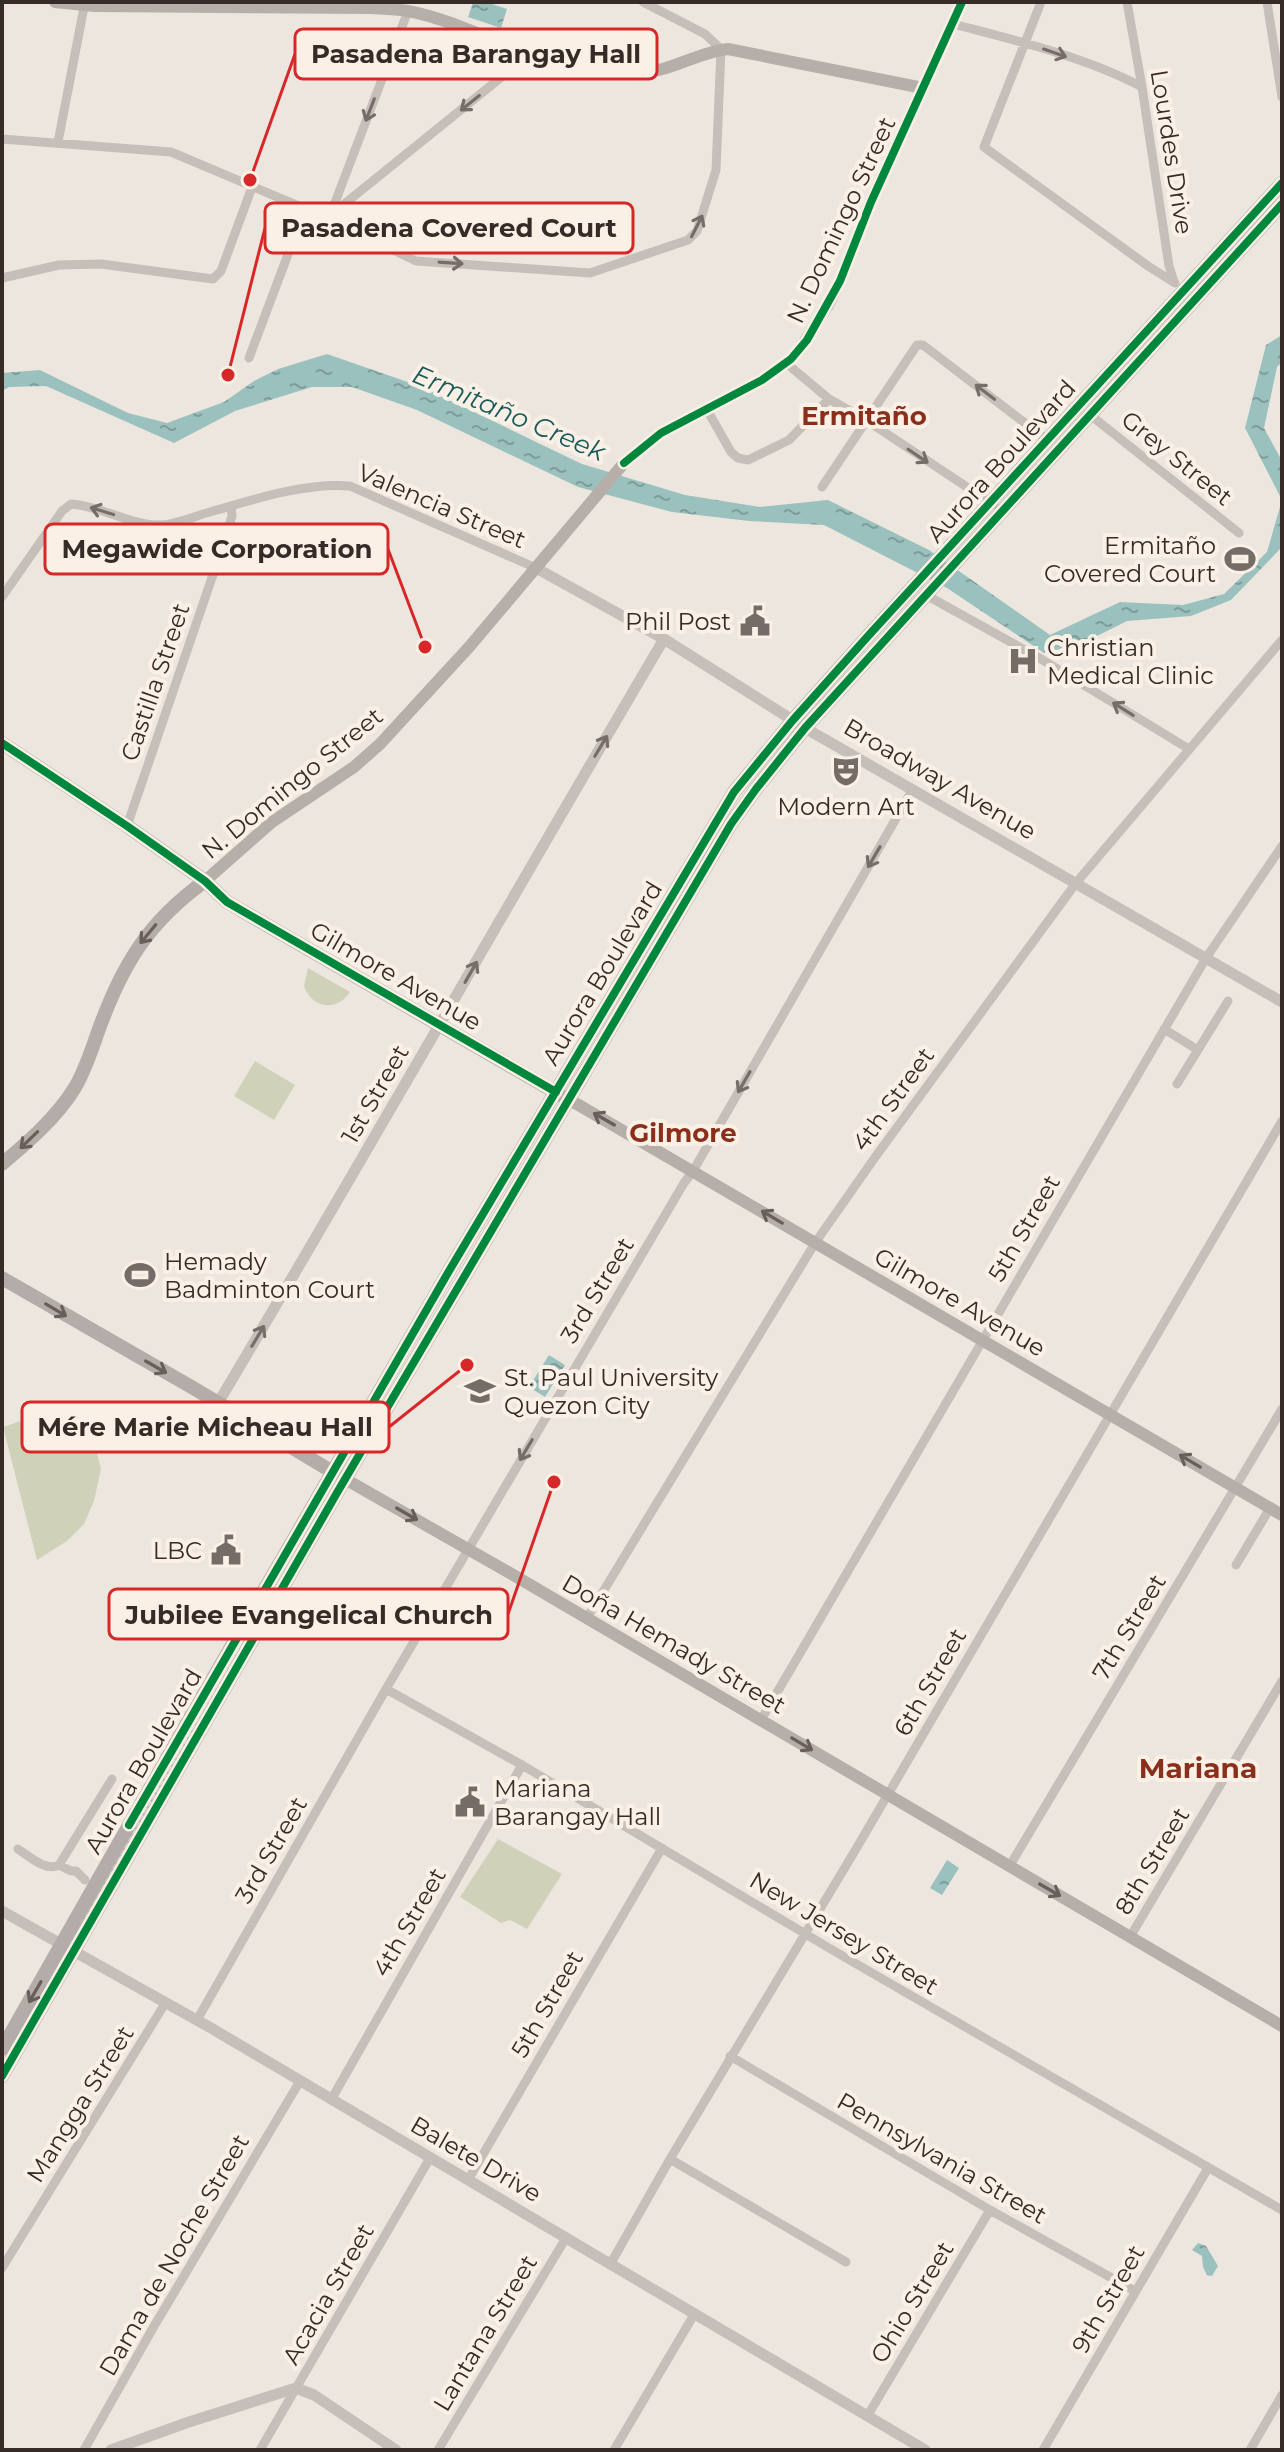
<svg xmlns="http://www.w3.org/2000/svg" width="1284" height="2452" font-family="Montserrat,sans-serif">
<defs>
<pattern id="water-ripples" width="26" height="14" patternUnits="userSpaceOnUse" patternTransform="scale(2)"><rect width="26" height="14" fill="#9ac1be"/><path d="M2 4q2-2 4 0t4 0M15 11q2-2 4 0t4 0" fill="none" stroke="#7e9d9a"/></pattern>
</defs>
<rect width="100%" height="100%" fill="#ede6df"/>
<!-- green -->
<path fill="#cfd2b8" d="M308,968L350,992C337,1012 312,1009 304,986Z
M255,1061L295,1085L274,1120L234,1096Z
M50,1411L92,1433L101,1469L94,1501L84,1524L67,1541L37,1560L3,1427Z
M498,1839L562,1874L527,1929L510,1920L501,1923L460,1897Z"/>
<!-- water -->
<path fill="url(#water-ripples)" d="M473,2H486L507,9L501,28L468,17Z
M1282,335V362L1277,367L1264,428L1282,461V500L1245,428L1266,345Z
M327,354L422,387L582,464L685,495L760,507L828,500L929,550L1050,635L1120,602L1183,605L1224,594L1267,552L1282,500V547L1231,600L1191,616L1127,621L1081,644L1044,653L947,588L824,525L749,521L672,512L578,487L417,410L352,387H312L267,401L235,411L174,443L46,386L9,387L2,391V373L40,370L128,413L167,423L224,402L254,381L278,369Z
M549,1355L565,1365L545,1397L529,1387Z
M947,1860L959,1868L942,1895L930,1888Z
M1198,2243L1206,2246L1218,2266L1212,2276L1207,2275L1203,2267L1202,2256L1192,2250Z"/>
<g fill="none" stroke-linecap="round" stroke-linejoin="round">
<!-- minor -->
<path stroke="#c6beb8" stroke-width="9" d="M1041,2L984,147L1148,266L1175,283
M1127,2L1142,87L1169,266L1174,282
M1267,2L1282,97
M953,24C1014,40 1086,57 1142,87
M2,139L171,152L327,218L416,261L590,273L688,240L697,231L716,170L721,49L705,34L643,2
M58,142L85,2
M331,213L408,11
M327,218L530,54
M2,278L59,265L101,264L213,279L221,271L252,187
M249,358L305,209
M786,363L829,399L866,420L994,505
M706,408L731,452L738,458L748,460L789,440L829,399
M1089,414L1239,533
M822,487L917,345H923L1047,440
M926,595L1041,659L1189,749
M2,597L62,511L71,504C102,506 131,526 162,525C177,524 195,516 210,512C252,500 306,482 350,486L536,568
M127,826L218,560L232,516L231,506
M1164,1029L1198,1050
M1177,1084L1228,1001
M1236,1565L1270,1508
M587,1618L815,1243L876,1156L1076,883L1282,640
M386,1689L522,1765L834,1951L1282,2210
M761,1720L1206,958L1282,846
M18,1849C29,1856 46,1872 59,1865L71,1871H76L85,1880
M59,1865L112,1779
M1009,1867L1282,1409
M1130,1937L1282,1681
M197,2020L386,1689L684,1183L693,1171L913,789
M730,2056L990,2210L1135,2291
M331,2100L522,1765
M670,2159L846,2262
M468,2180L662,1848
M611,2263L670,2159L856,1849L1282,1121
M2,2268L166,2002
M868,2415L990,2210
M84,2450L153,2328L300,2081
M260,2450L430,2158
M438,2450L566,2238
M614,2450L695,2313
M1043,2450L1208,2168
M1250,2450L1282,2395"/>
<!-- tertiary -->
<path stroke="#c6beb8" stroke-width="11" d="M536,568L664,639L805,728L1282,1002
M218,1403C369,1150 514,893 664,639
M2,1911L211,2028L925,2450
M111,2450L189,2422L296,2388L314,2395L396,2450"/>
<!-- secondary -->
<path stroke="#b6aea9" stroke-width="12" d="M55,2L95,6L372,8C384,9 397,9 408,11C450,19 490,40 530,54C564,65 604,71 639,72C670,73 697,52 728,49L923,88
M205,881L272,822L354,767L380,744L470,646L624,463L661,433L762,380L791,359L800,349L828,305L840,281L871,202L962,2
M570,1100L1282,1515
M345,1479L515,1576L1282,2026"/>
<!-- primary -->
<path stroke="#b4aca8" stroke-width="14" d="M2,743L127,826L205,881L227,902L562,1096
M2,1164C28,1142 56,1118 74,1089C87,1068 93,1044 102,1021C125,960 151,920 205,881
M2,1278L195,1389L341,1477
M2,2049L178,1739L449,1271L734,792L793,720L869,635L1282,183
M2,2076L338,1491L731,824L756,789L805,728L1282,204"/>
<!-- rail -->
<path stroke="#ada6a2" stroke-width="3" stroke-dasharray="2 6" stroke-linecap="butt" d="M2,2066L145,1814L298,1551L728,822L797,733L1282,198"/>
<!-- cycleway casing -->
<g stroke="#faf0e6" stroke-width="13">
<path id="cycleway" d="M624,463L661,433L762,380L791,359L807,340L840,281L871,202L962,2
M2,743L127,826L205,881L227,902L556,1092
M129,1825L449,1271L734,792L793,720L869,635L1282,183
M2,2076L338,1491L731,824L756,789L805,728L1282,204"/>
</g>
<!-- cycleway -->
<use href="#cycleway" stroke="#00873e" stroke-width="8"/>
</g>
<!-- one-way arrows -->
<defs><path id="oneway-shaft" d="M-6 0H5M1.5-3L5.5 0L1.5 3" fill="none" stroke-width="1.6" stroke-linecap="round" stroke-linejoin="round" transform="scale(2)"/></defs>
<g stroke="#776d68">
<use href="#oneway-shaft" transform="translate(1055 53) rotate(19)"/>
<use href="#oneway-shaft" transform="translate(470 103) rotate(141)"/>
<use href="#oneway-shaft" transform="translate(370 110) rotate(111)"/>
<use href="#oneway-shaft" transform="translate(697 226) rotate(-63)"/>
<use href="#oneway-shaft" transform="translate(451 263) rotate(4)"/>
<use href="#oneway-shaft" transform="translate(985 392) rotate(-143)"/>
<use href="#oneway-shaft" transform="translate(918 456) rotate(34)"/>
<use href="#oneway-shaft" transform="translate(102 511) rotate(-163)"/>
<use href="#oneway-shaft" transform="translate(1123 709) rotate(-148)"/>
<use href="#oneway-shaft" transform="translate(601 746) rotate(-59)"/>
<use href="#oneway-shaft" transform="translate(874 857) rotate(120)"/>
<use href="#oneway-shaft" transform="translate(471 972) rotate(-60)"/>
<use href="#oneway-shaft" transform="translate(744 1082) rotate(120)"/>
<use href="#oneway-shaft" transform="translate(258 1336) rotate(-59)"/>
<use href="#oneway-shaft" transform="translate(526 1450) rotate(121)"/>
</g>
<g stroke="#685f5a">
<use href="#oneway-shaft" transform="translate(148 934) rotate(130)"/>
<use href="#oneway-shaft" transform="translate(29 1140) rotate(136)"/>
<use href="#oneway-shaft" transform="translate(56 1310) rotate(31)"/>
<use href="#oneway-shaft" transform="translate(156 1367) rotate(30)"/>
<use href="#oneway-shaft" transform="translate(35 1992) rotate(120)"/>
</g>
<g stroke="#695f5a">
<use href="#oneway-shaft" transform="translate(604 1119) rotate(-150)"/>
<use href="#oneway-shaft" transform="translate(772 1217) rotate(-149)"/>
<use href="#oneway-shaft" transform="translate(1190 1461) rotate(-149)"/>
<use href="#oneway-shaft" transform="translate(407 1514) rotate(30)"/>
<use href="#oneway-shaft" transform="translate(802 1744) rotate(31)"/>
<use href="#oneway-shaft" transform="translate(1050 1890) rotate(30)"/>
</g>
<!-- icons -->
<defs>
<g id="stadium-bare" transform="scale(2.4)"><path d="M0-5a6.5 5 0 1 0 0 10a6.5 5 0 1 0 0-10ZM-3.5-1.8h7v3.6h-7Z" fill="#766c67" stroke="#faf0e6" stroke-width="2.5" paint-order="stroke"/></g>
<g id="civic-bare" transform="scale(2.4)"><path d="M-.6-6.5H3V-4.5H.6V-3L4-1V1h2V6H-6V1h2V-1L-.6-3ZM-1.2 2.5V6h2.4V2.5Z" fill="#766c67" stroke="#faf0e6" stroke-width="2.5" paint-order="stroke"/></g>
<g id="hospital-bare" transform="scale(2.4)"><path d="M-5-5h3v3.5h4V-5h3V5h-3V1.5h-4V5h-3Z" fill="#766c67" stroke="#faf0e6" stroke-width="2.5" paint-order="stroke"/></g>
<g id="theatre-bare" transform="scale(2.4)"><path d="M-5-5.5Q0-4 5-5.5V0Q5 5 0 6Q-5 5-5 0ZM-3.3-2.5H-1v1.5H-3.3ZM1-2.5H3.3v1.5H1ZM-2.8 1Q0 5.5 2.8 1Z" fill="#766c67" stroke="#faf0e6" stroke-width="2.5" paint-order="stroke"/></g>
<g id="university-bare" transform="scale(2.4)"><path d="M0-5L7-2L0 1L-7-2ZM-4 1L0 2.5L4 1V4Q0 6-4 4Z" fill="#766c67" stroke="#faf0e6" stroke-width="2.5" paint-order="stroke"/></g>
</defs>
<g fill-rule="evenodd">
<use href="#stadium-bare" x="1240" y="559"/>
<use href="#civic-bare" x="755" y="621"/>
<use href="#hospital-bare" x="1023" y="661"/>
<use href="#theatre-bare" x="846" y="771"/>
<use href="#stadium-bare" x="140" y="1275"/>
<use href="#university-bare" x="480" y="1391"/>
<use href="#civic-bare" x="226" y="1550"/>
<use href="#civic-bare" x="470" y="1802"/>
</g>
<g text-anchor="middle" dominant-baseline="central" stroke-width="8" stroke-linejoin="round" paint-order="stroke">
<!-- street labels -->
<g font-size="24" fill="#362b26" stroke="#faf0e6">
<text transform="translate(1172 152) rotate(81)">Lourdes Drive</text>
<text transform="translate(841 220) rotate(-65)">N. Domingo Street</text>
<text transform="translate(1177 458) rotate(39)">Grey Street</text>
<text transform="translate(1001 461) rotate(-48)">Aurora Boulevard</text>
<text transform="translate(442 506) rotate(23)">Valencia Street</text>
<text transform="translate(155 682) rotate(-71)">Castilla Street</text>
<text transform="translate(940 779) rotate(30)">Broadway Avenue</text>
<text transform="translate(292 783) rotate(-39)">N. Domingo Street</text>
<text transform="translate(602 973) rotate(-59)">Aurora Boulevard</text>
<text transform="translate(396 976) rotate(30)">Gilmore Avenue</text>
<text transform="translate(375 1094) rotate(-60)">1st Street</text>
<text transform="translate(893 1099) rotate(-54)">4th Street</text>
<text transform="translate(1024 1228) rotate(-60)">5th Street</text>
<text transform="translate(597 1290) rotate(-59)">3rd Street</text>
<text transform="translate(960 1302) rotate(30)">Gilmore Avenue</text>
<text transform="translate(1129 1627) rotate(-59)">7th Street</text>
<text transform="translate(674 1644) rotate(30)">Doña Hemady Street</text>
<text transform="translate(930 1682) rotate(-60)">6th Street</text>
<text transform="translate(143 1761) rotate(-60)">Aurora Boulevard</text>
<text transform="translate(271 1850) rotate(-60)">3rd Street</text>
<text transform="translate(1152 1861) rotate(-59)">8th Street</text>
<text transform="translate(409 1922) rotate(-60)">4th Street</text>
<text transform="translate(844 1933) rotate(31)">New Jersey Street</text>
<text transform="translate(547 2004) rotate(-60)">5th Street</text>
<text transform="translate(80 2104) rotate(-58)">Mangga Street</text>
<text transform="translate(942 2158) rotate(30)">Pennsylvania Street</text>
<text transform="translate(476 2159) rotate(30)">Balete Drive</text>
<text transform="translate(174 2255) rotate(-60)">Dama de Noche Street</text>
<text transform="translate(328 2294) rotate(-60)">Acacia Street</text>
<text transform="translate(1108 2299) rotate(-60)">9th Street</text>
<text transform="translate(912 2302) rotate(-59)">Ohio Street</text>
<text transform="translate(485 2333) rotate(-59)">Lantana Street</text>
</g>
<!-- poi labels -->
<g font-size="24" fill="#362b26" stroke="#faf0e6" text-anchor="start">
<text x="1216" y="545" text-anchor="end">Ermitaño<tspan x="1216" dy="28">Covered Court</tspan></text>
<text x="731" y="621" text-anchor="end">Phil Post</text>
<text x="1047" y="647">Christian<tspan x="1047" dy="28">Medical Clinic</tspan></text>
<text x="846" y="806" text-anchor="middle">Modern Art</text>
<text x="164" y="1261">Hemady<tspan x="164" dy="28">Badminton Court</tspan></text>
<text x="504" y="1377">St. Paul University<tspan x="504" dy="28">Quezon City</tspan></text>
<text x="202" y="1550" text-anchor="end">LBC</text>
<text x="494" y="1788">Mariana<tspan x="494" dy="28">Barangay Hall</tspan></text>
</g>
<!-- water labels -->
<g font-size="26" font-style="italic" fill="#1a5a5a" stroke="#faf0e6">
<text transform="translate(509 413) rotate(23)">Ermitaño Creek</text>
</g>
<!-- neighbourhood labels -->
<g font-size="26" font-weight="bold" fill="#8a2f1b" stroke="#faf0e6">
<text x="864" y="416">Ermitaño</text>
<text x="683" y="1133">Gilmore</text>
</g>
<!-- quarter labels -->
<g font-size="28" font-weight="bold" fill="#8a2f1b" stroke="#faf0e6">
<text x="1198" y="1768">Mariana</text>
</g>
</g>
<!-- callouts -->
<path fill="none" stroke="#d62828" stroke-width="3" d="M250 180L295 54M228 375L265 228M425 647L388 549M467 1365L389 1427M554 1482L508 1614"/>
<g fill="#d62828" stroke="#faf0e6" stroke-width="3">
<circle cx="250" cy="180" r="8"/>
<circle cx="228" cy="375" r="8"/>
<circle cx="425" cy="647" r="8"/>
<circle cx="467" cy="1365" r="8"/>
<circle cx="554" cy="1482" r="8"/>
</g>
<g fill="#faf0e6" stroke="#d62828" stroke-width="3">
<rect x="295" y="29" width="362" height="50" rx="8"/>
<rect x="265" y="203" width="368" height="50" rx="8"/>
<rect x="45" y="524" width="343" height="50" rx="8"/>
<rect x="22" y="1402" width="367" height="50" rx="8"/>
<rect x="109" y="1589" width="399" height="50" rx="8"/>
</g>
<g font-size="26" text-anchor="middle" font-weight="bold" fill="#362b26">
<text x="476" y="63">Pasadena Barangay Hall</text>
<text x="449" y="237">Pasadena Covered Court</text>
<text x="217" y="558">Megawide Corporation</text>
<text x="205" y="1436">Mére Marie Micheau Hall</text>
<text x="309" y="1624">Jubilee Evangelical Church</text>
</g>
<!-- border -->
<rect width="1284" height="2452" fill="none" stroke="#362b26" stroke-width="8"/>
</svg>
